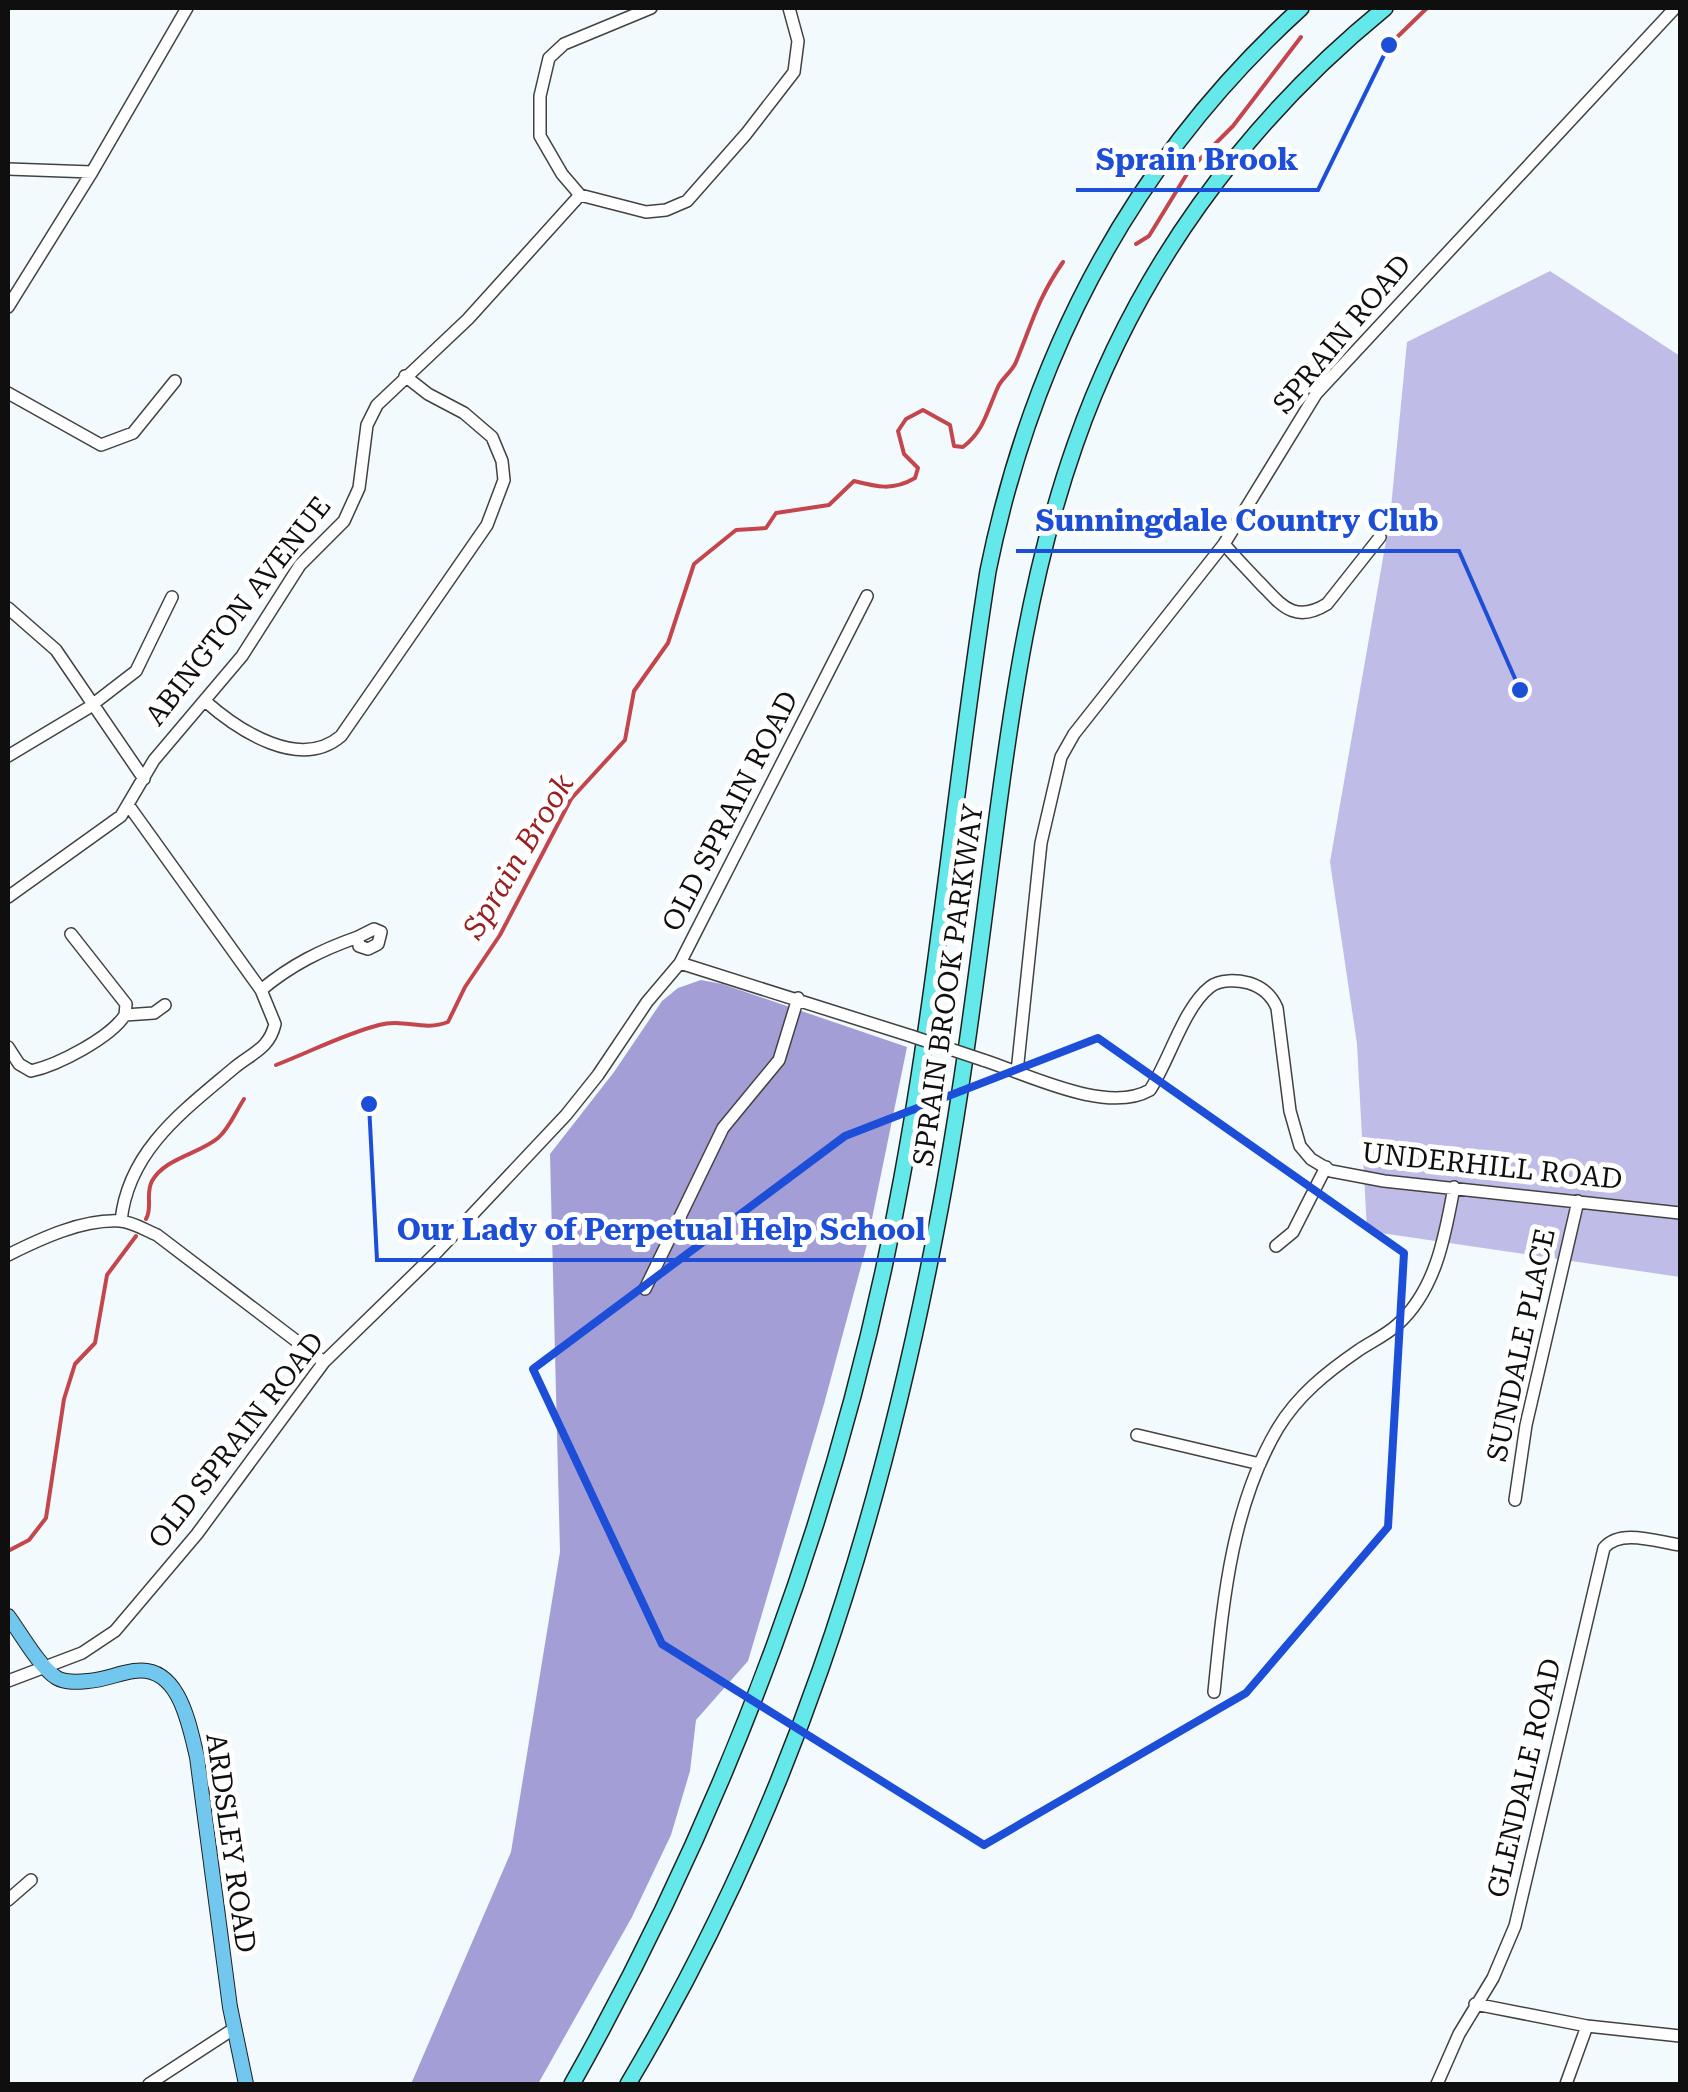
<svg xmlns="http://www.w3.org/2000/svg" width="1688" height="2092" font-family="'Roboto Serif',serif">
<rect width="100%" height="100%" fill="#f2fafe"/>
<!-- green -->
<path fill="#bfbde7" d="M1550,271L1680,356V1277L1367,1231L1357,1044L1330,862L1390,518L1407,342Z"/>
<!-- forest -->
<path fill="#a49ed6" d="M701,980L722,984L907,1047L866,1248L824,1404L748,1661L696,1720L690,1771L671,1835L632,1917L538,2084H411L511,1852L560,1552L550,1154L614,1072L662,1001L678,988Z"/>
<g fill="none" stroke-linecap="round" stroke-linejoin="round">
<!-- stream -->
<path stroke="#c4464c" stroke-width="4" d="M1389,45L1427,8
M1136,244L1149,236L1190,169L1233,126L1301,37
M276,1065C310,1052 344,1034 379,1025C404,1018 423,1032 448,1022L465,987L500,935L571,799L625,740L634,691L668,643L694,564L736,530L766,528L776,513L829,505L854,481C877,487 893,491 915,478L918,468L904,454L898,431L906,419L923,410L950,425L954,446L963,447C984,431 987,411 998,387C1002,378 1012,372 1016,362C1032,323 1038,298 1063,262
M146,1219C153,1207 145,1194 152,1181C165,1158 199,1154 218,1138C229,1129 236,1111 244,1099
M8,1551L29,1540L46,1518L64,1399L75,1364L95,1343L107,1275L136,1236"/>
<!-- minor casing -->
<g stroke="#424242" stroke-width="14">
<path id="minor" d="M651,8L564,44L549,58L540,96V136L562,174L580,195L646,212L666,210L687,201L746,134L794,72L798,41L789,8
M8,169L92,172
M8,307L92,172L187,8
M8,393L101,445L133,433L175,381
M1224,544C1235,557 1247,569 1258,581C1280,603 1293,625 1327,604L1380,537
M8,608L56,650L144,779
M205,701C239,731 300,771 341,736L487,525L504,480L502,461L492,437L464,413L428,394L405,376
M8,756L88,708L136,671L172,597
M8,897L121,816L154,760L242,656L300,565L344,521L359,488L367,425L377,405L468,319L580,195
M374,929L381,932L378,944L368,949L359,946L358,937Z
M71,934L126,1004L125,1015
M680,963L911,1036
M261,990C291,965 321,950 358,937
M125,1015L154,1013L165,1005
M8,1047L19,1064L31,1071C58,1065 110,1038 125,1015
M983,1060C1027,1074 1107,1115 1150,1090C1169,1061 1184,1007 1210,987C1220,979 1237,980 1249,983C1262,987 1272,996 1277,1008L1290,1111L1300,1146L1311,1159L1331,1171L1384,1181L1680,1213
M1017,1072L1041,843L1061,757L1074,734L1224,544L1316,394L1675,8
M121,1221C128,1151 183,1111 234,1068C252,1053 269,1049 275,1024L261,990L129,806
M1276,1246L1293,1232L1326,1167
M8,1255C40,1239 82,1219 120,1221C133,1222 145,1230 157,1235L324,1362
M645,1289L723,1128L779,1060L798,998
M1137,1435L1260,1464
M1515,1500L1526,1425L1578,1201
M8,1681L82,1653L115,1631L197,1534L324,1362L438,1251L566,1115L598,1075L647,1002L680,963L867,596
M1214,1692C1223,1603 1231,1507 1278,1428C1298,1395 1327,1372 1359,1350C1371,1342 1386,1335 1397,1325C1436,1290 1445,1236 1454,1187
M8,1900L31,1880
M1475,2004L1587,2026L1680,2036
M149,2084L235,2028
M1437,2084L1459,2034L1493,1978L1515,1926L1604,1548C1620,1528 1658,1542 1680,1545
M1566,2084L1587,2026"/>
</g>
<!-- major casing -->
<g stroke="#202020" stroke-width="16">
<path id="major" d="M8,1616C20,1632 40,1668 57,1678C66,1683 78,1682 88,1681C104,1680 119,1673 134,1671C179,1664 189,1724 197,1757L230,2007L246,2084"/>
</g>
<!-- highway casing -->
<g stroke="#202020" stroke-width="18">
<path id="highway" d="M572,2084C730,1803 844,1496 902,1177C939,977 956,773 988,571C1033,350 1134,160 1301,8
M628,2084C789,1813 878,1534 937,1225C962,1096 978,964 995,833C1012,702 1031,570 1075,445C1135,272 1244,123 1385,8"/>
</g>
<!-- minor -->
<use href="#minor" stroke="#fff" stroke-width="11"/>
<!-- major -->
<use href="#major" stroke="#71c7ee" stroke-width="14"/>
<!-- highway -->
<use href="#highway" stroke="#64e8ea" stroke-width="15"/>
<!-- minor-bridge casing -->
<g stroke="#424242" stroke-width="14" stroke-linecap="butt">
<path id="minor-bridge" d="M911,1036L983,1060"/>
</g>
<!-- minor-bridge -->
<use href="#minor-bridge" stroke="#fff" stroke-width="11"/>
</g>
<!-- marked area -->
<path fill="none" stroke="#1d4ed8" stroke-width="8" stroke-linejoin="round" d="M1098,1038L1404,1253L1388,1527L1246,1693L984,1845L662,1644L533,1369L845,1136Z"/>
<g text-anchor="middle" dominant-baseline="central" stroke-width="10" stroke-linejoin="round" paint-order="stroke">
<!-- street labels -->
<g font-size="28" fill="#0f0f0f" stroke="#fff">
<text transform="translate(1342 334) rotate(-50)">SPRAIN ROAD</text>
<text transform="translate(238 611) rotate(-52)">ABINGTON AVENUE</text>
<text transform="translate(730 811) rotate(-63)">OLD SPRAIN ROAD</text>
<text transform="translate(948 985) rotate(-82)">SPRAIN BROOK PARKWAY</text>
<text transform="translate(1492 1166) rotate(6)">UNDERHILL ROAD</text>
<text transform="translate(1521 1345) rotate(-78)">SUNDALE PLACE</text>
<text transform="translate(236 1440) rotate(-52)">OLD SPRAIN ROAD</text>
<text transform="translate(1524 1778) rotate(-77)">GLENDALE ROAD</text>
<text transform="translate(231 1843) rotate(82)">ARDSLEY ROAD</text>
</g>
<!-- water labels -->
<g font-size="30" font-style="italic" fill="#982021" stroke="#fff">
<text transform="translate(518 856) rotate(-59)">Sprain Brook</text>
</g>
</g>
<!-- callouts -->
<path fill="none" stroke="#1d4ed8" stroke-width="4" d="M1389 45L1318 190H1076M1520 690L1459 551H1016M369 1104L377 1260H946"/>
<g fill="#1d4ed8" stroke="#fff" stroke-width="4">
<circle cx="1389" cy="45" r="10"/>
<circle cx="1520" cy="690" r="10"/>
<circle cx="369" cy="1104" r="10"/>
</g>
<g font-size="30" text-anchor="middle" font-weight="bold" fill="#1d4ed8" stroke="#fff" stroke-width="10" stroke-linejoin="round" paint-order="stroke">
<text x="1197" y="170">Sprain Brook</text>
<text x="1237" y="531">Sunningdale Country Club</text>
<text x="661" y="1240">Our Lady of Perpetual Help School</text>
</g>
<!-- border -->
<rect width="1688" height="2092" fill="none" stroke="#0f0f0f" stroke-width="20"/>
</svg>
